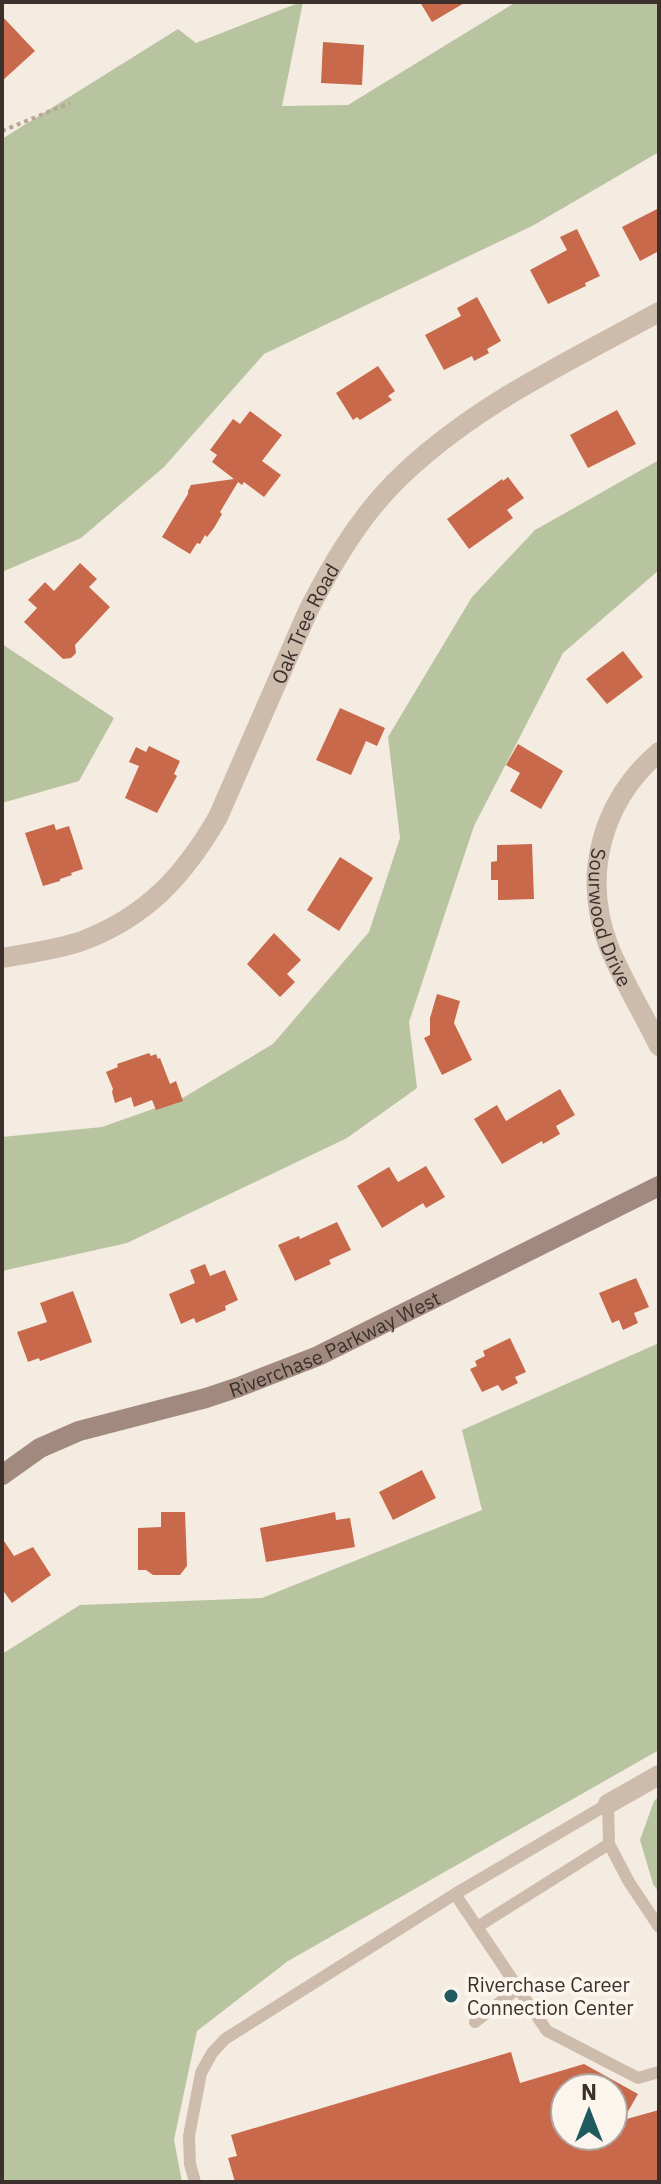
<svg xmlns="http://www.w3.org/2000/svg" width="661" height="2184" font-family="'IBM Plex Sans',sans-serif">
<rect width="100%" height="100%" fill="#f4ebe1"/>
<!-- green -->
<path fill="#b8c4a0" d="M301,2H303L282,106L348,105L516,2H659V152L534,225L264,354L164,467L81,538L2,572V139L178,29L196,43Z
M659,460V570L563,653L474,826L409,1022L417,1088L347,1138L127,1243L2,1271V1137L102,1127L181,1099L273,1044L369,932L400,838L388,737L472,597L535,530Z
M2,644L114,718L79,781L2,803Z
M659,1343V1750L288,1961L197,2031L174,2140L182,2182H2V1654L80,1605L262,1598L482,1510L462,1430Z
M659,1797V1892L653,1884L640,1840L654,1801Z"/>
<!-- building -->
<path fill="#c8694b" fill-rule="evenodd" d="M420,2H466L432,22Z
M2,16L35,51L2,81Z
M323,42L364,45L362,85L321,83Z
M659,208V251L640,261L622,227Z
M577,229L600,276L585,283L586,286L548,304L530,270L567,250L560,237Z
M477,297L501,341L487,349L489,353L474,361L472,356L444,370L425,335L461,316L457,308Z
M378,366L395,391L388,396L392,400L360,420L357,417L353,420L336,393Z
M617,410L636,444L588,468L570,435Z
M250,411L282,435L262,461L281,475L264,497L244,482L242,485L238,482L220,512L222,514L214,528L207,537L205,535L200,544L197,543L190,554L162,537L188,494V491L191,485L234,479L212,462L217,455L210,450L233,419L240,424Z
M508,477L524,498L507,510L513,518L469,549L447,519L502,479L503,481Z
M80,563L97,579L89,587L110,607L75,645L76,653L71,658L63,659L24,622L37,608L28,600L45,582L54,591Z
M623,651L643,677L607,704L586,679Z
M340,708L385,728L377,746L366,741L351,775L316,760Z
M518,744L563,771L541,809L510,791L520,773L506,765Z
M149,746L180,761L174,774L177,776L157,813L125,798L139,766L129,762L136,747L146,752Z
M54,824L56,830L69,826L83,869L71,873L72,875L60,879V881L43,886L25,833Z
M532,844L534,899L498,900V880H491V862L497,861V845Z
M340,857L373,878L339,931L307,910Z
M274,933L301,960L287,974L295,982L280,997L247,964Z
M437,994L460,1001L454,1023L472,1060L442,1075L424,1038L430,1035V1018Z
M149,1053L151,1056L156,1054L158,1059L160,1058L170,1084L176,1081L183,1101L156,1110L152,1100L134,1107L131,1097L115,1103L112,1092L113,1089L106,1072L118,1067L117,1064Z
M560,1089L575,1115L556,1126L560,1134L543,1144L542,1141L502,1164L474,1119L497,1105L506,1121Z
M426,1166L445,1197L426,1208L423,1203L382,1228L357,1186L389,1167L398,1182Z
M337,1222L351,1250L329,1260L331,1264L295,1281L278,1245L299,1236L300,1239Z
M205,1264L210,1276L225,1270L238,1300L225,1306L226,1310L196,1323L194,1318L181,1324L169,1294L195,1283L190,1270Z
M636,1278L649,1307L634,1313L638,1323L623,1330L619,1320L612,1323L599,1293Z
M73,1291L92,1342L40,1361L39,1358L28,1362L17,1332L47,1322L40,1303Z
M510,1338L526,1372L515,1377L518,1383L502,1391L498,1385L482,1392L470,1369L477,1366L475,1361L485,1356L483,1351Z
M422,1470L436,1498L393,1520L379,1492Z
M161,1512H185L187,1566L180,1575H153L146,1570H138V1528L161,1527Z
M335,1512L336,1520L350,1518L355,1547L266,1562L260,1528Z
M2,1538L14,1556L33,1547L51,1575L12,1603L2,1589Z
M511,2052L520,2083L584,2064L638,2094L623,2120L659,2110V2182H235L228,2158L237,2156L231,2135ZM565,2088H613V2136H565Z"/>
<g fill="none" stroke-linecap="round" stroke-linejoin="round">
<!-- path -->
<path stroke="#b9a596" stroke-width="4" stroke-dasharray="4 4" stroke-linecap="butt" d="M2,131L70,103"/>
<!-- lane -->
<path stroke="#cdbbac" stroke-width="12" d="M477,1927L609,1844
M659,1927L629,1882L609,1844L608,1804L455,1894L547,2031L638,2078L659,2072
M475,2022L518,1988
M195,2182L190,2164L189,2136L201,2073L212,2053L225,2039L455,1894"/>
<!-- street -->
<g stroke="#cdbbac" stroke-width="20">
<path id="s1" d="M659,752C602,801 581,875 609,947C623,981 643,1013 659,1046"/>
<path id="s2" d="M2,958C29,953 56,950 82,941C146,917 184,876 218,817L308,611C331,566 357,521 393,484C468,408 566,363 659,312"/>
<path d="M608,1804L659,1775"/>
</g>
<!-- secondary -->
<path stroke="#a18a7d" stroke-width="20" id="s3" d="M2,1475L40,1448L79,1431L206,1398L239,1387L318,1356L659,1186"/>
</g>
<!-- markers -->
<circle fill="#1f5a5e" stroke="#fbf5ee" stroke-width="3" cx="451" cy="1996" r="8"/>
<g text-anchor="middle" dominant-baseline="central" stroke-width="8" stroke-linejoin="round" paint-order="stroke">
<!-- street labels -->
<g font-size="20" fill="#3b302b" stroke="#fbf5ee">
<text stroke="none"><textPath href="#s2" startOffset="482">Oak Tree Road</textPath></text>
<text stroke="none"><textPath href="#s1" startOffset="186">Sourwood Drive</textPath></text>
<text stroke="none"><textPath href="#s3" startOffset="360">Riverchase Parkway West</textPath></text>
</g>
<!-- poi labels -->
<g font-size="20" fill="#3b302b" stroke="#fbf5ee" text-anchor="start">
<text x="467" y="1984">Riverchase Career<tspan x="467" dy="23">Connection Center</tspan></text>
</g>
</g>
<!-- border -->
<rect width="661" height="2184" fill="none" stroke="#3b302b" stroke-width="8"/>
<!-- north arrow -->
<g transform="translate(589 2112)"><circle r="38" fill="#fbf5ee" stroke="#aea6a0" stroke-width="2"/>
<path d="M0-6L14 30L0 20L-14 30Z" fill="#1f5a5e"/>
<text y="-12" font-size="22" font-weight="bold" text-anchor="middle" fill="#3b302b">N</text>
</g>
</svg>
